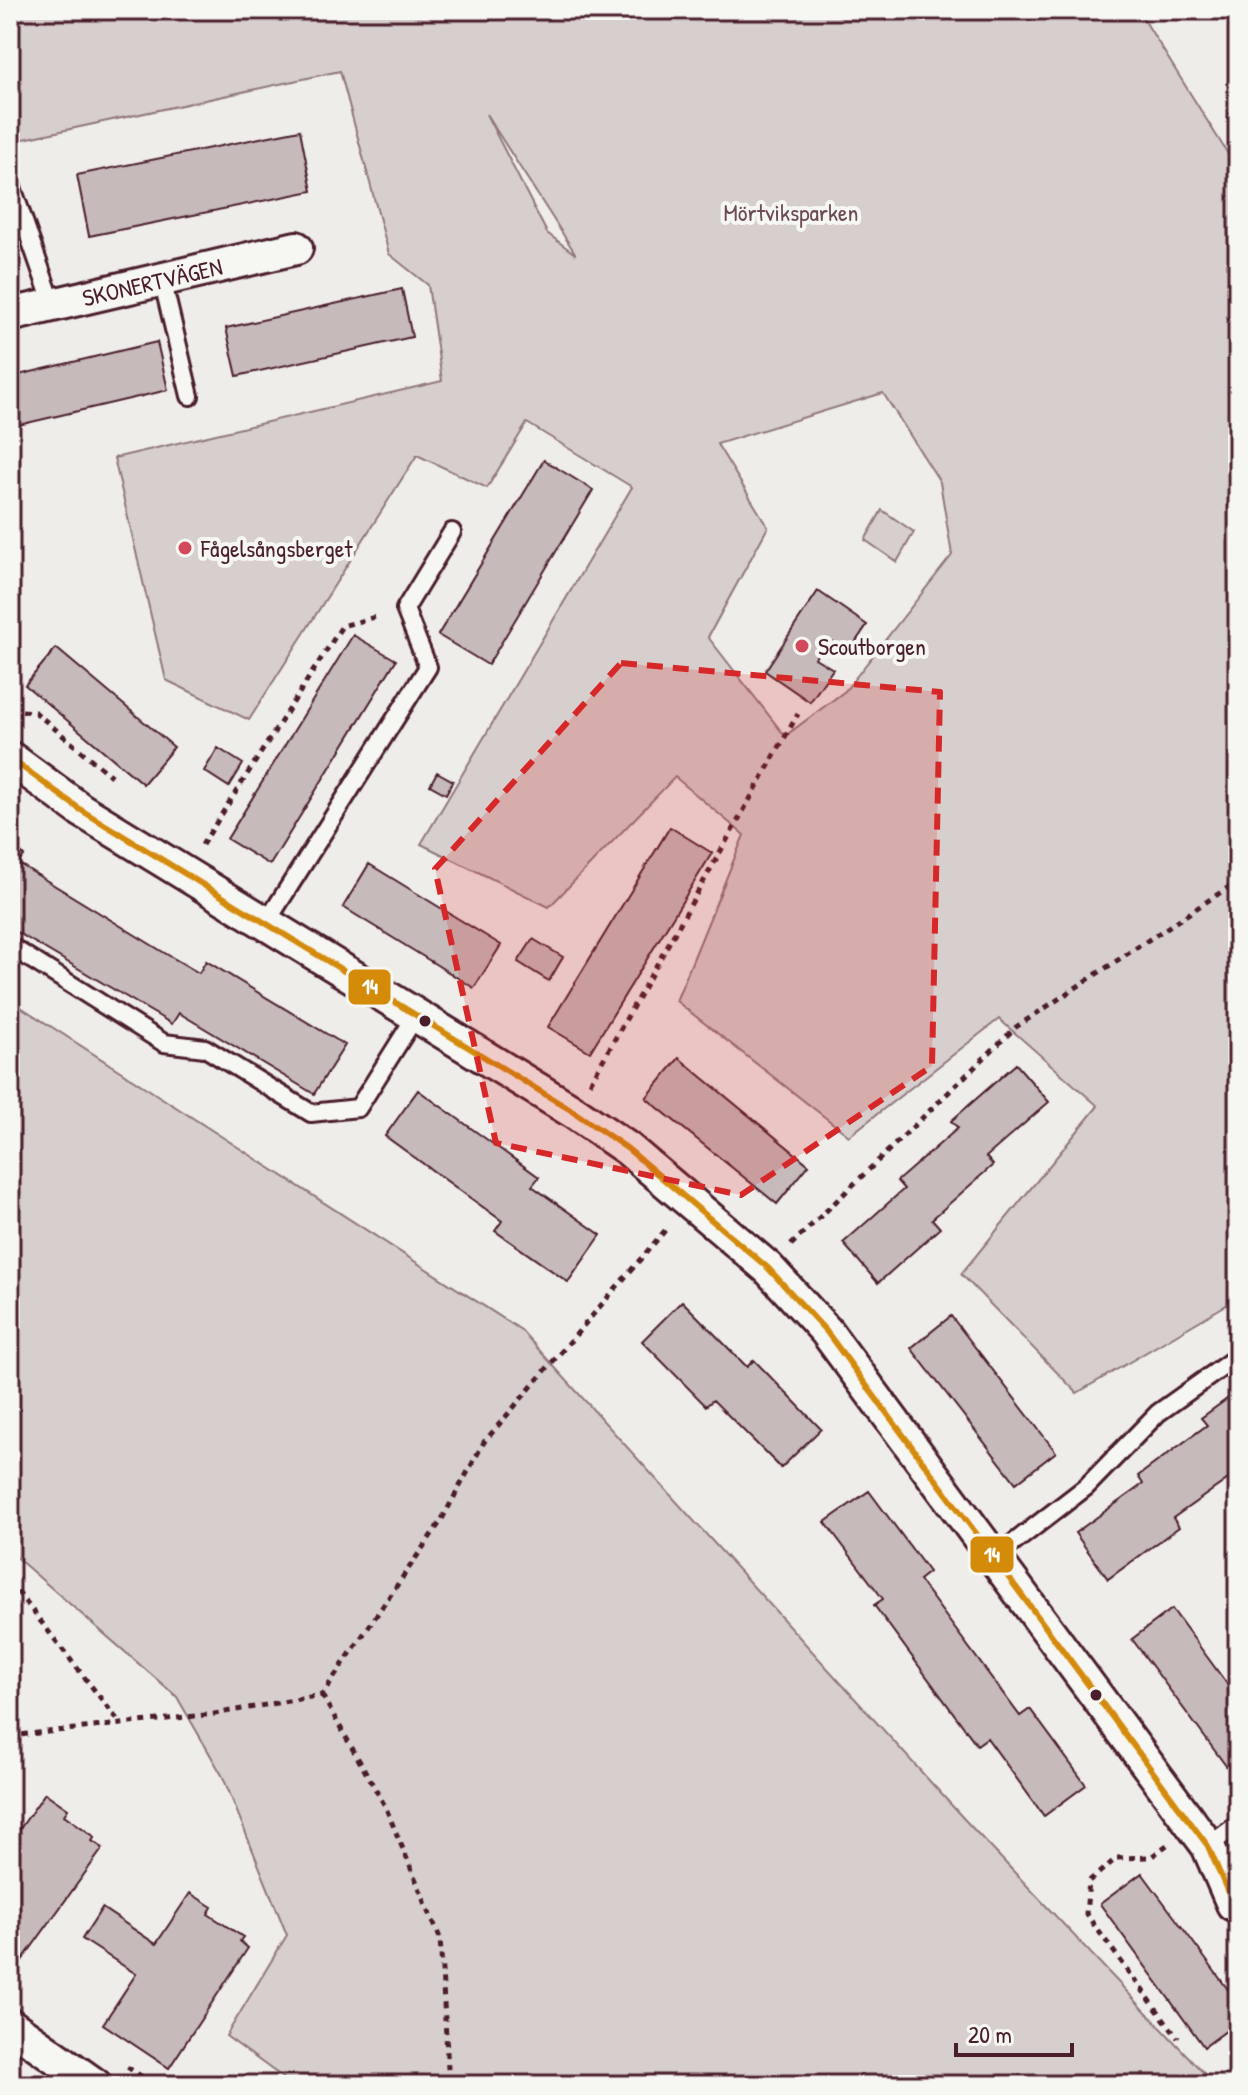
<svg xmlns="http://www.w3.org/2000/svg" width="1248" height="2095" font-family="'Patrick Hand',sans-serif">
<rect width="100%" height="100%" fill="#efedea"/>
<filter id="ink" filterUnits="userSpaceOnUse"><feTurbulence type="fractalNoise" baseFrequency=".0125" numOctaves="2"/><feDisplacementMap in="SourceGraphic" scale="16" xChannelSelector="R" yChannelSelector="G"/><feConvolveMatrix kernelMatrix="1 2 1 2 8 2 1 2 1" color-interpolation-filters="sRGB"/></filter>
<g filter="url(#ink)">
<!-- green -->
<path fill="#d7cfce" stroke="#90777c" stroke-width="2" fill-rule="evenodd" d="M10,10H1138L1238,170V1298L1077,1393L961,1274L1098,1106L999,1019L849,1136L676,1001L744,835L675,777L549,907L421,844L632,487L527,423L487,488L417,455L249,720L166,680L114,458L442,381L428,285L389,254L340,71L10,142ZM486,114L575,253V254L547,233ZM883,393L940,482L952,555L845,691L785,736L708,637L768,527L717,444Z
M882,510L914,532L897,562L865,540Z
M10,1000L521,1330L964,1819L1215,2085H293L226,2036L287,1935L223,1777L177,1697L10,1552Z"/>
<!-- building -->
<path fill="#c6babb" stroke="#4a1f2b" stroke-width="2" d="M300,130L312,191L89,236L77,175Z
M402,289L412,337L237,376L226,328Z
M157,342L168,390L10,427V377Z
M544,460L593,490L488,665L438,635Z
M818,591L867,625L848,653L828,639L815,658L833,669L810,702L765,671Z
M353,635L396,660L270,865L227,839Z
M56,648L174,747L143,784L25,685Z
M218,748L243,764L229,787L204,771Z
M437,772L453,781L446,794L430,785Z
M670,827L712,853L590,1052L548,1027Z
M10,842L24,856L18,863L168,955L199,973L206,961L345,1045L314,1094L179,1013L172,1024L10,928Z
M369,864L501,945L474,988L343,907Z
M533,939L563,957L549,981L518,962Z
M679,1058L809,1165L777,1204L646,1098Z
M1016,1064L1049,1102L986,1157L993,1165L932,1219L940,1228L878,1283L843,1243L904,1189L897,1181L958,1128L951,1121Z
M418,1090L539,1177L532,1186L601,1235L568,1282L495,1231L502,1221L385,1136Z
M682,1301L747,1367L754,1360L821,1429L781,1468L713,1400L706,1406L642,1341Z
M951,1316L1056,1452L1016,1483L911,1348Z
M1238,1391V1458L1234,1461L1238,1472L1173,1518L1179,1527L1108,1579L1075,1533L1143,1484L1138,1476L1207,1425L1201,1418Z
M869,1491L929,1572L919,1580L947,1618L1020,1716L1030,1709L1086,1785L1044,1816L987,1738L977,1745L874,1605L883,1599L825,1522Z
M1172,1609L1238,1699V1770L1232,1774L1132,1639Z
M45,1793L68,1809L64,1815L95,1837L92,1841L103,1848L18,1966L10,1960V1843Z
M1142,1873L1238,2003V2022L1204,2047L1100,1904Z
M190,1893L212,1907L208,1914L243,1937L240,1941L248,1948L169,2068L103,2024L136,1974L82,1939L102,1908L156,1944Z"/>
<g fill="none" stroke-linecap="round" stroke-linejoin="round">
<!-- service casing -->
<g stroke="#4a1f2b" stroke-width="22">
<path id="service" d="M12,187L53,305
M162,279L190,396
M266,923L428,667L405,609L452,532
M10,946L164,1043L205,1048L311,1113L358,1108L417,1014
M994,1558L1086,1487L1158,1413L1238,1356
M1208,1846L1238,1824"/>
</g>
<!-- minor casing -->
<g stroke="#4a1f2b" stroke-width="38">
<g id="minor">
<path id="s1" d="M10,315L296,248"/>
<path d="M10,758L81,810L574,1112L628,1149L768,1268L826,1331L1193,1826L1208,1846L1233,1904"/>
<path d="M10,2025L95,2085"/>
</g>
</g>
<!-- path -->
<path stroke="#4a1f2b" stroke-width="5" stroke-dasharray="6 6" stroke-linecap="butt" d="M10,710L35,712L111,776
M202,845L342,626L379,616
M590,1083L798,714
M791,1245L1016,1027L1238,881
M10,1582L120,1723
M322,1695L385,1806L440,1938L449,2085
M10,1736L214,1714L322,1695L441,1521L484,1442L668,1227
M1167,1845L1151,1857L1117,1858L1089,1881L1086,1914L1178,2038
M1229,1938L1238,1950
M127,2067L155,2085"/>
<!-- service -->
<use href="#service" stroke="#f6f6f2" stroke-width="16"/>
<!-- minor -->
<use href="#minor" stroke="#f6f6f2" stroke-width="32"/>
<!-- bus-1 casing -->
<g stroke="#f6f6f2" stroke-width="12">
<path id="bus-1" d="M10,758L81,810L574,1112L628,1149L768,1268L826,1331L1193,1826L1208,1846L1233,1904"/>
</g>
<!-- bus-1 -->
<use href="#bus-1" stroke="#d48b09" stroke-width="6"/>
</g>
</g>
<!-- marked area -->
<path fill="#d62828" fill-opacity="0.2" stroke="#d62828" stroke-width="6" stroke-dasharray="16 10" stroke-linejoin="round" d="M621,663L940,692L932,1066L741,1195L496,1143L435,869Z"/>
<!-- markers -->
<g fill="#d1495b" stroke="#f6f6f2" stroke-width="3">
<circle cx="185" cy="548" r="8"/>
<circle cx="802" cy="646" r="8"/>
</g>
<g fill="#4a1f2b" stroke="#f6f6f2" stroke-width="3">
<circle cx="425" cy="1021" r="7"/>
<circle cx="1096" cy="1695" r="7"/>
</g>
<g text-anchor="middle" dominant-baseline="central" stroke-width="8" stroke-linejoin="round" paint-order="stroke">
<!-- park labels -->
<g font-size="24" fill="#6d4b54" stroke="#f6f6f2">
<text x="791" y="212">Mörtviksparken</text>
</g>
<!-- street labels -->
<g font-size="24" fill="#4a1f2b" stroke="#f6f6f2">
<text stroke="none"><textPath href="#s1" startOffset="146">SKONERTVÄGEN</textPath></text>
</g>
<!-- poi labels -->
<g font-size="24" fill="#4a1f2b" stroke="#f6f6f2" text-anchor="start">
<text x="201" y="548">Fågelsångsberget</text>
<text x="818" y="646">Scoutborgen</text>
</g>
</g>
<g stroke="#f6f6f2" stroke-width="3">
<rect x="347" y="968" width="45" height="38" rx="8" fill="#d48b09"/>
<rect x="969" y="1535" width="46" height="39" rx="8" fill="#d48b09"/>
</g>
<g font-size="22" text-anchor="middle" font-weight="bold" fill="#fff">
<text x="370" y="994">14</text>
<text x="992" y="1562">14</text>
</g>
<!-- margin -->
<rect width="1248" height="2095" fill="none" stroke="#f6f6f2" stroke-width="40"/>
<rect x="20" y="20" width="1208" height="2055" fill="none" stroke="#4a1f2b" stroke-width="3" filter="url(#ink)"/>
<!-- scale -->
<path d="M956 2043v12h116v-12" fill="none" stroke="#4a1f2b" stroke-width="4"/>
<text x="968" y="2043" font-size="24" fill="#4a1f2b" stroke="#f6f6f2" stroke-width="6" paint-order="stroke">20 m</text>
</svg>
